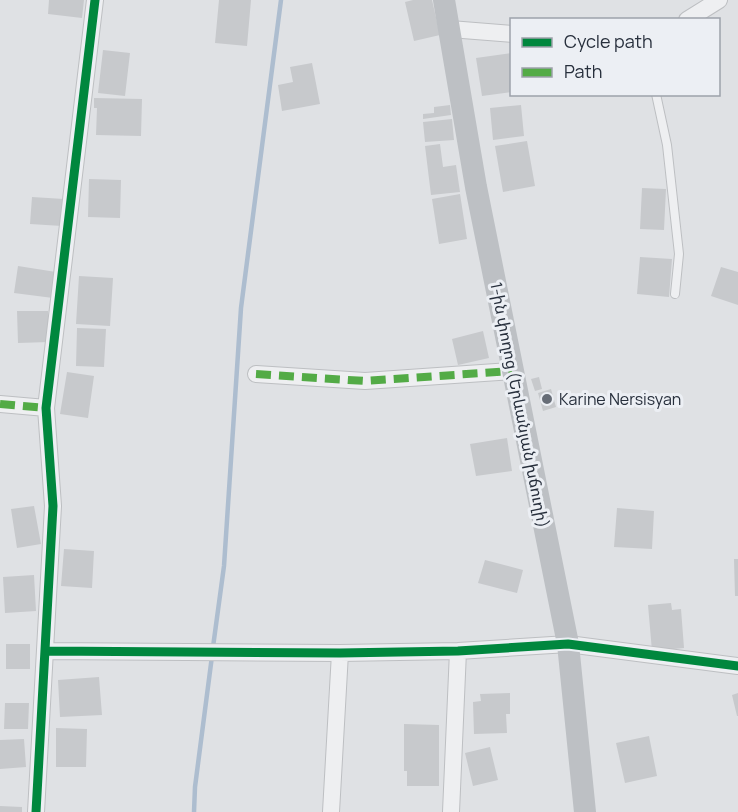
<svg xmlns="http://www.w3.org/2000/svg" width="738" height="812" font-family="Manrope,'Noto Sans Armenian',sans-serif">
<rect width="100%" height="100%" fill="#dfe1e4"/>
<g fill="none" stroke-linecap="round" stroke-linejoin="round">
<!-- stream -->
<path stroke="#adbdcf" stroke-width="4.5" d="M213,647L224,566L241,308L281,0
M194,812L195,787L212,656"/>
</g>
<!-- building -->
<path fill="#c7c9cc" d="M49,0H84L82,18L48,14Z
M219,0H251L247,46L215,43Z
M413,0H432L440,35L414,41L405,2Z
M103,50L130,53L125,96L98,93Z
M512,53V92L482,96L476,58Z
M312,63L320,104L282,111L278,85L293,82L290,67Z
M94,98L142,99L141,136L96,135L97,108H94Z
M450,105L451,115L423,119V114L434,113V107Z
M521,105L524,136L493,140L490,108Z
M452,119L454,140L425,142L423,122Z
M527,141L535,186L503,192L495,146Z
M440,144L443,167L456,165L460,192L431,195L425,146Z
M89,179L121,180L120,218L88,217Z
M642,188L666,189L664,230L640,229Z
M460,194L467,239L439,244L432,199Z
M32,197L64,199L62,226L30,224Z
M640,257L672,259L669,297L637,294Z
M18,266L56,272L53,298L14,293Z
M721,267L738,272V305L711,296Z
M79,276L113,278L110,326L76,324Z
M17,311H48L49,342L18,343Z
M77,328L106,329L104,367L76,366Z
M483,331L489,358L458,365L452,339Z
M67,372L94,376L88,418L60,414Z
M539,377L542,389L535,391L531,379Z
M551,389L556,407L543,411L538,393Z
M507,438L512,471L476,476L470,444Z
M34,506L41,544L17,548L11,509Z
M617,508L654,511L652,549L614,547Z
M64,549L94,551L92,588L61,586Z
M734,559H738V596H735Z
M485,560L523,570L517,593L478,583Z
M34,575L36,611L5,613L3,577Z
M671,603L672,610L681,609L684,648L652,651L648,605Z
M6,644H30V669H6Z
M99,677L102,715L60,717L58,680Z
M510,693V714H506L507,733L474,734L473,702L481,701L480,694Z
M738,693V716H737L732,695Z
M5,703H29L28,729H4Z
M404,724L439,725V786H407V771H404Z
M56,728L87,729L86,767H56Z
M649,736L657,776L625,783L616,743Z
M24,739L26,767L0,769V740Z
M490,747L498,780L473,786L465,753Z
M0,806L22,807V812H0Z"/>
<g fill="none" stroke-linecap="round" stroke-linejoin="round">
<!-- service casing -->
<g stroke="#bdbfc2" stroke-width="10">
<path id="service" d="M656,94L667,145L679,254L675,294"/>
</g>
<!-- minor casing -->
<g stroke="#bdbfc2" stroke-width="18">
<path id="minor" d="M687,20L719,0
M450,29L512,34
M256,374L365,381L512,371
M0,404L46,408
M46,651L340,653L458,651L568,644L738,666
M36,812L53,506L46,408L95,0
M331,812L340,653
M451,812L458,651"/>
</g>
<!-- service -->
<use href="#service" stroke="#eeeff1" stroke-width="8"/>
<!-- minor -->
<use href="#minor" stroke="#eeeff1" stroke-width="16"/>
<!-- secondary -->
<path stroke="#bdc0c4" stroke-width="22" d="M444,0L476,187L568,644L585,812"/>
<!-- quiet -->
<path stroke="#53ab46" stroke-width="8" stroke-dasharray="15 8" stroke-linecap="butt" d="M256,374L365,381L512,371
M0,404L46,408"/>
<!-- cycleway casing -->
<g stroke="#eceff4" stroke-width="13">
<path id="cycleway" d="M46,651L340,653L458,651L568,644L738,666
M36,812L53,506L46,408L95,0"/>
</g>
<!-- cycleway -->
<use href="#cycleway" stroke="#00873e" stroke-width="9"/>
</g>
<!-- markers -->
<circle fill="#676d77" stroke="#eceff4" stroke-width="2" cx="547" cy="399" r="6"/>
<g text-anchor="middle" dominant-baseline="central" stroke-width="6" stroke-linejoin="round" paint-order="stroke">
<!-- poi labels -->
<g font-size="16" fill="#272f3c" stroke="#eceff4" text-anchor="start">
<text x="559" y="399">Karine Nersisyan</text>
</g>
<!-- street labels -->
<g font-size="16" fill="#272f3c" stroke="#eceff4">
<text transform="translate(520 405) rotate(79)">1-ին փողոց (Երևանյան խճուղի)</text>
</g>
</g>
<!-- legend -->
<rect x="510" y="18" width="210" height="78" fill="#eceff4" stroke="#9da2aa" stroke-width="1.5"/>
<rect x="522" y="38" width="30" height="9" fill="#00873e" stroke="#9da2aa" stroke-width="1.5"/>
<text x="564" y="48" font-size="18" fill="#272f3c">Cycle path</text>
<rect x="522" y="68" width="30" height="9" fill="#53ab46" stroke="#9da2aa" stroke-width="1.5"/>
<text x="564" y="78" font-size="18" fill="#272f3c">Path</text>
</svg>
